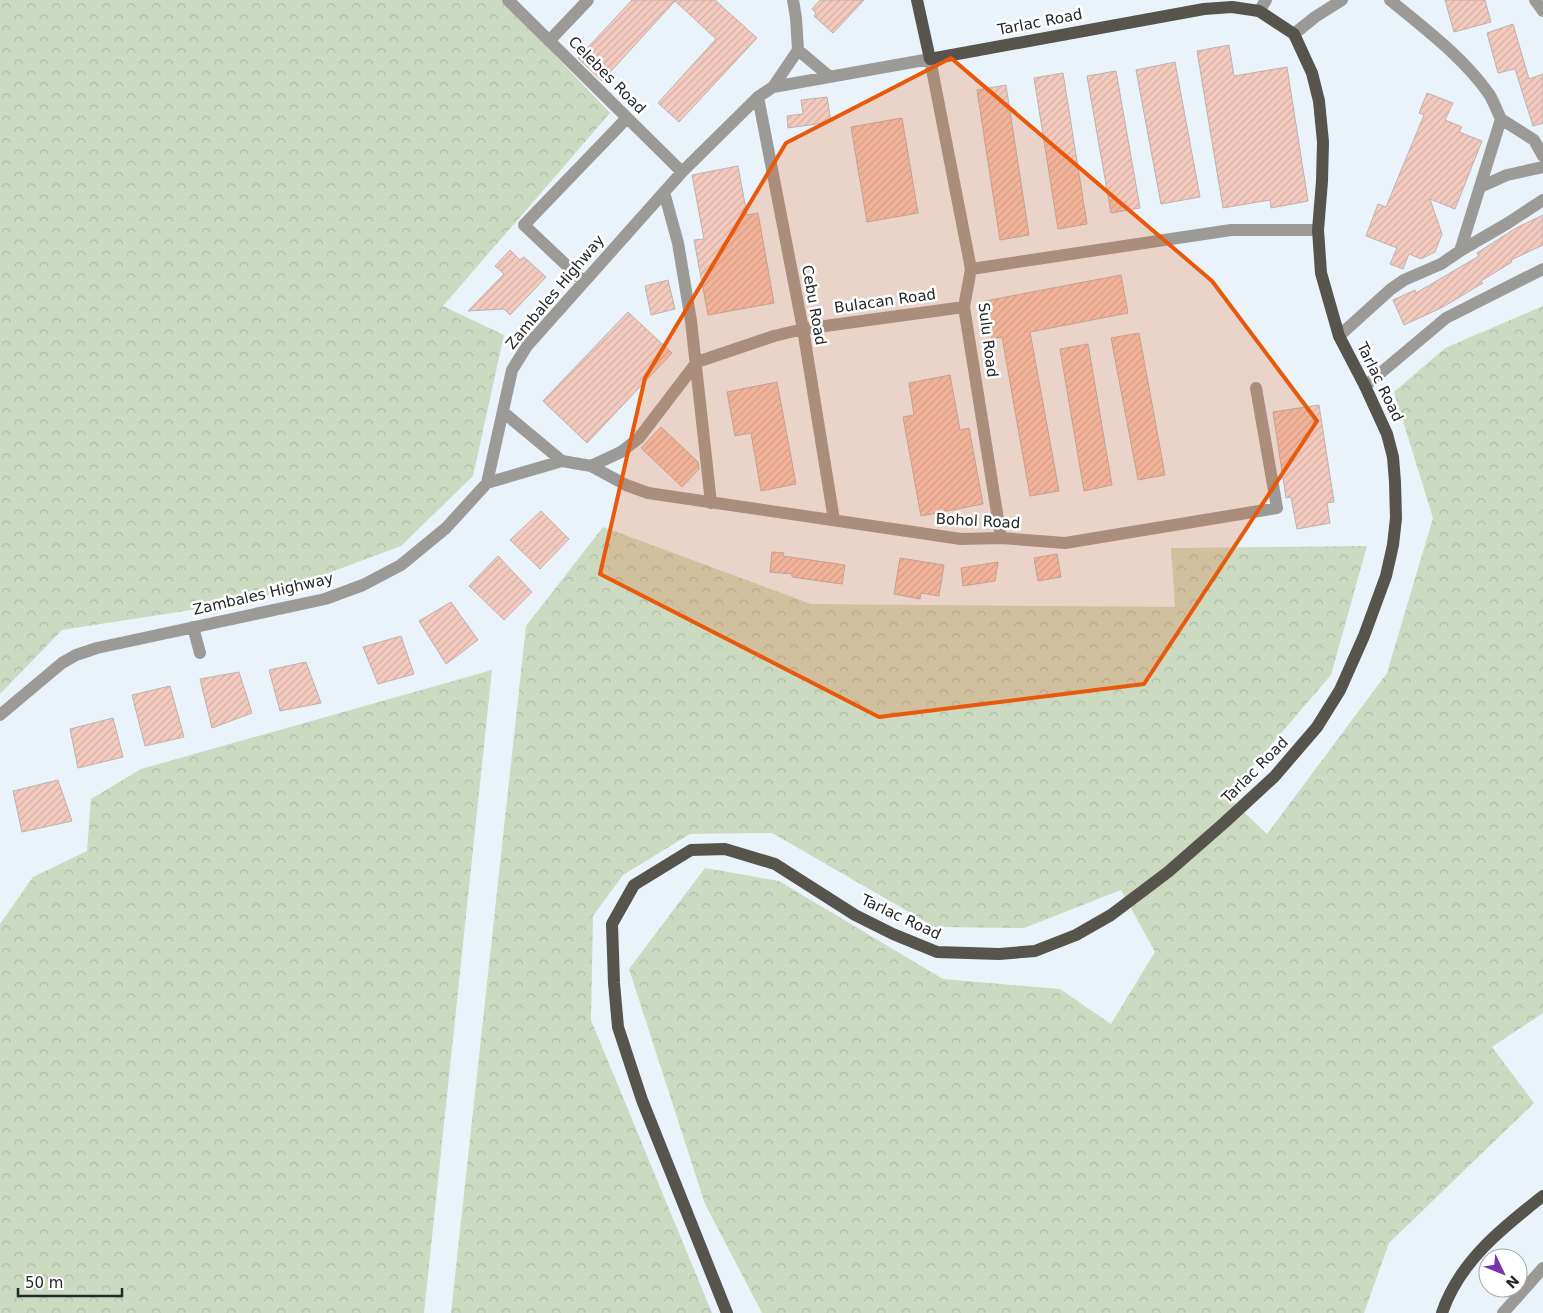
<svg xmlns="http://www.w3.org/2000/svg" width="1543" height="1313" font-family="'DejaVu Sans',sans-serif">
<defs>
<pattern id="forest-crowns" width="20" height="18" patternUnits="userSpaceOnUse" patternTransform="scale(1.25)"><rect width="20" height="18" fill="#ccdac2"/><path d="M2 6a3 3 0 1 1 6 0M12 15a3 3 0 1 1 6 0" fill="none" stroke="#afbba7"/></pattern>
<pattern id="building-hatch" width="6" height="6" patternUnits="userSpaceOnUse" patternTransform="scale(1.25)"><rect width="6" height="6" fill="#f4cabe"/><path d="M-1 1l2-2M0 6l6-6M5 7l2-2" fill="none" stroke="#d1aea3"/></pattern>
</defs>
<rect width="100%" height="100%" fill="#ebf3fa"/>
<!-- forest -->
<path fill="url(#forest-crowns)" d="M0,0H502L610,113L443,306L504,335L473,476L401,546L256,600L62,630L0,694Z
M1543,306V1013L1492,1047L1534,1103L1389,1243L1364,1313H762L705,1204L629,969L705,868L779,881L943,979L1060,989L1111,1024L1155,952L1121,890L1024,928L935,927L772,833L690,834L623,875L593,916L591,1020L712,1313H451L526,626L603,527L811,604L1175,607L1171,548L1367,546L1331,675L1227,796L1267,834L1387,673L1433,518L1394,392L1445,348Z
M492,670L424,1313H0V924L33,877L87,851L91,799L141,769Z"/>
<!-- building -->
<path fill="url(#building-hatch)" stroke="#bdb2b0" d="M632,0H715L757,38L679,122L658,103L716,39L675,1L602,81L578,58Z
M820,0H864L833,33L814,16L816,13L812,9Z
M1445,0H1485L1491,22L1454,32Z
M1513,24L1529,79L1543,74V123L1533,126L1515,69L1498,73L1487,33Z
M1229,45L1234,76L1287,67L1308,201L1271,208L1270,200L1223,208L1197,51Z
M1175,62L1200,197L1161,204L1136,70Z
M1116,71L1140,208L1111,213L1087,76Z
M1063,73L1087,224L1058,229L1034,78Z
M1006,85L1029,235L1000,240L977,90Z
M1427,93L1453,103L1445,120L1462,127L1459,132L1482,141L1455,209L1430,199L1442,234L1435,252L1421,259L1409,254L1403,269L1390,264L1397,248L1366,236L1378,204L1386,207L1424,115L1419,113Z
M827,97L831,122L788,128L787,116L803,114L801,100Z
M902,118L918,213L867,222L851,127Z
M738,166L747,215L758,213L774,303L708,315L694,240L704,239L692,175Z
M1543,215V245L1511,260L1512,262L1481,281L1483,283L1441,308L1404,325L1393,300L1415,290L1416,293L1479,256L1477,253L1516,228Z
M510,250L520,260L524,257L546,277L510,315L504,309L468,311L504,274L495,266Z
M1121,275L1128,313L1030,332L1059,491L1030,496L1002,337L992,339L985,301Z
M668,280L675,309L651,315L645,286Z
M628,312L672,353L587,443L543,401Z
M1139,333L1165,475L1138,480L1111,338Z
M1088,344L1112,485L1084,491L1060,349Z
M950,375L960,430L969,428L983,504L921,516L903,417L914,415L909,383Z
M777,382L796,484L761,491L751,433L735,436L727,392Z
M1319,405L1334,502L1327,503L1330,523L1297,529L1291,497L1286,498L1273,412Z
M661,427L698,462L699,469L682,487L641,448Z
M541,511L569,539L540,569L510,540Z
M772,552L784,553L783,556L845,565L842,584L792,577V574L770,572Z
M1057,554L1061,577L1038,581L1034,558Z
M498,556L532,592L504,620L469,586Z
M900,558L944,565L939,596L921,593L920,599L894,594Z
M998,562L995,581L963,586L961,568Z
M451,602L478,640L446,664L419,621Z
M401,636L414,674L378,684L363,647Z
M306,662L321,703L280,711L269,670Z
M239,672L252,713L212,728L200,679Z
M170,686L184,737L145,746L132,695Z
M113,718L123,757L78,768L70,729Z
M58,780L72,821L22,832L13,791Z"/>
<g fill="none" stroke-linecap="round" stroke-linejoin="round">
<!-- minor -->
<path stroke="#9c9a96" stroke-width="12" d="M508,0L682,172
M793,0L796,18L798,50L830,77
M1390,0C1425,29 1463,57 1489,94C1494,102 1497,111 1501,119L1460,251
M1535,0L1543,11
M1259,11L1266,0
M1294,34L1315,17L1342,0
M549,41L588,0
M773,87L798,50
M758,97L803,329L834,520
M1501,119L1534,140L1543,156
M1480,187L1507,175L1543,167
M664,192L678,243L691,321L711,503
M971,269L1231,230H1318
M583,281L524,225L627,118
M1339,336L1391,289L1404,280L1441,264L1460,251L1508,223L1543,200
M1365,386L1446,318L1543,269
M503,412L562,461L591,466L626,485L648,493L961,539L1001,538L1065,543L1277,508L1256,388
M591,466L621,452L639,438L697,362L774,336L803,329L964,307
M487,483L562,461
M193,627L200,653
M0,715L62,663L76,655L97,648L325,599L363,585L401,565L446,528L487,483L512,370L527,346L682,172L758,97L773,87L930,59L971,269L964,307L1001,538
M1503,1313L1543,1268"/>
<!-- major -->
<path stroke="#57534d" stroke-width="12" d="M727,1313L642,1100L618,1027L614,983L612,924L634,885L691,850L725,849L775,864L855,915L893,934L937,952L999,954L1035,951L1076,935L1111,915L1168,872L1224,823L1274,777L1317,727L1340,690L1364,636L1386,576L1393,545L1396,518L1395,482L1393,457L1387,434L1365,386L1339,336L1321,273L1318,230L1322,181L1323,142L1319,101L1312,73L1294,34L1259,11L1232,7L1204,9L930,59L917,0
M1442,1313C1459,1262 1502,1228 1543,1196"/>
</g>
<!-- marked area -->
<path fill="#e8590c" fill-opacity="0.2" stroke="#e8590c" stroke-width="4" stroke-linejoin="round" d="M951,58L1212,281L1317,421L1144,684L879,717L600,574L645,378L786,143Z"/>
<g text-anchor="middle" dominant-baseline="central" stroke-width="5" stroke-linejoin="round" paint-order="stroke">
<!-- street labels -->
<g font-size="15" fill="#242729" stroke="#fff">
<text transform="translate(1040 22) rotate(-11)">Tarlac Road</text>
<text transform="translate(607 75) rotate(45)">Celebes Road</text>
<text transform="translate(555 292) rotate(-50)">Zambales Highway</text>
<text transform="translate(885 301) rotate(-8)">Bulacan Road</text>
<text transform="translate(814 305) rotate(80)">Cebu Road</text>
<text transform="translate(988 340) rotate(83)">Sulu Road</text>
<text transform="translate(1380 382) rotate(64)">Tarlac Road</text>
<text transform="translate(978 521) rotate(3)">Bohol Road</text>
<text transform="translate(263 594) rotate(-13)">Zambales Highway</text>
<text transform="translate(1255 770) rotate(-45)">Tarlac Road</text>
<text transform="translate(901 917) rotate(25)">Tarlac Road</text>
</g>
</g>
<!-- north arrow -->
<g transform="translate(1503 1273) rotate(133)"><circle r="24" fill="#ffffff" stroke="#a7a9a9"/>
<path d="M0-4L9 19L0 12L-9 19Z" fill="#7637ac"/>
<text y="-8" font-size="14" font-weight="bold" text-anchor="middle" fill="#242729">N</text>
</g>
<!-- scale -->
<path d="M18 1288v8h104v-8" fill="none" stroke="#242729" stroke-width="2.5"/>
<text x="25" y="1288" font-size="15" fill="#242729" stroke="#ffffff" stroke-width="4" paint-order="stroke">50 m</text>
</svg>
